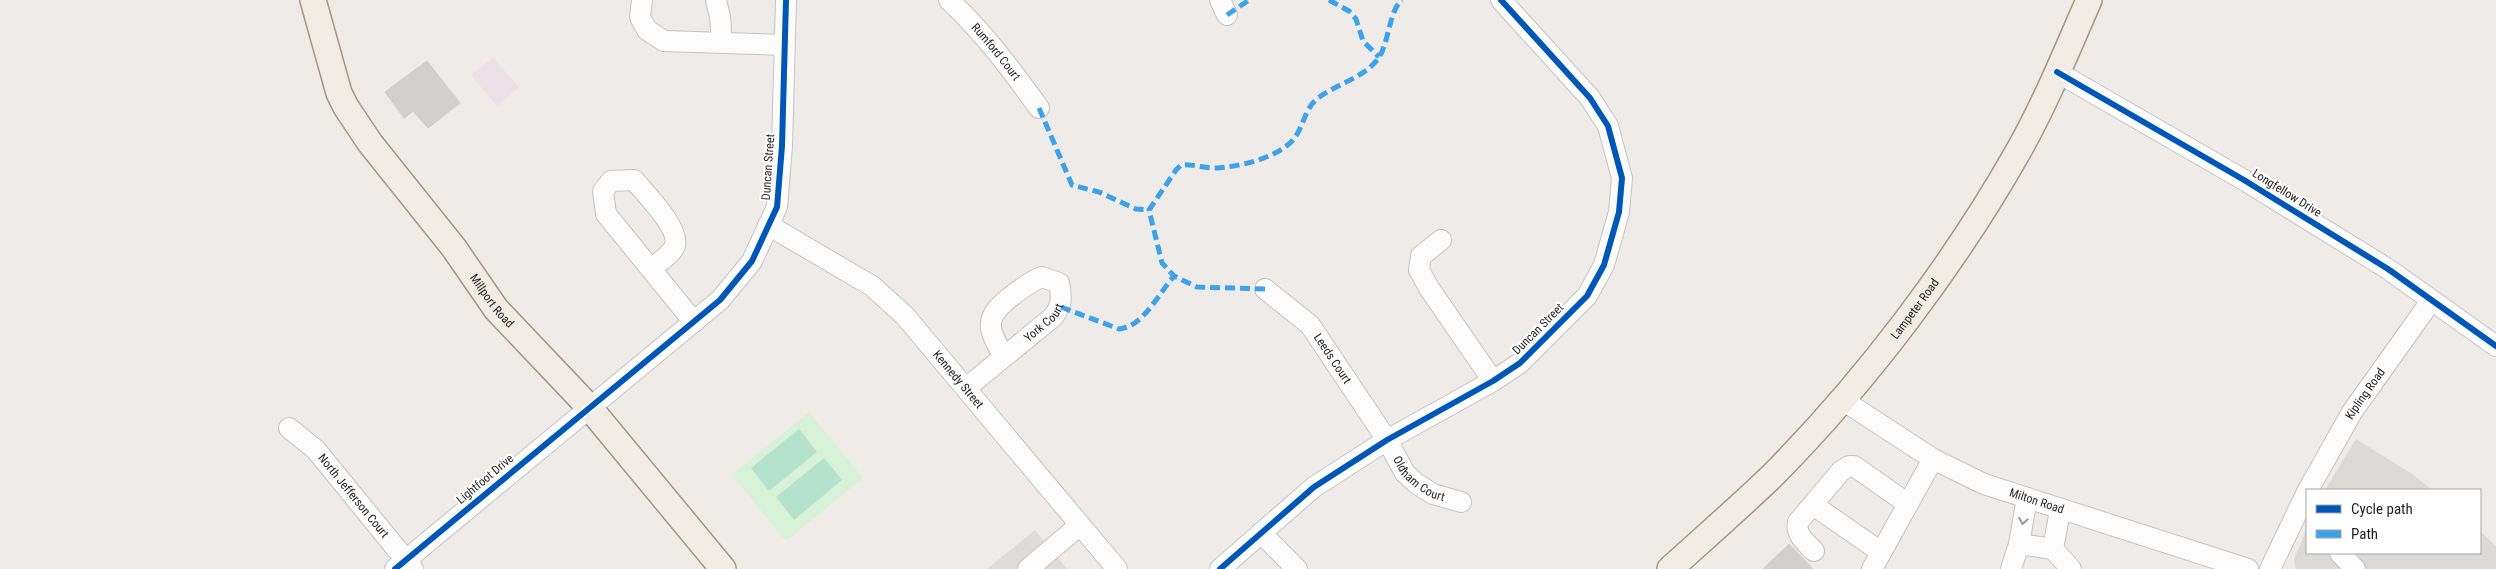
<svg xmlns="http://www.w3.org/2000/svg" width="2496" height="569" font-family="'Roboto Condensed',sans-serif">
<rect width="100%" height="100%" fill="#eeebe8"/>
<!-- industrial -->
<path fill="#ebe1e7" d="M493,58L519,87L497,106L471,75Z"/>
<!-- religious -->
<path fill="#dcdad9" d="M2356,439L2412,474L2432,490H2325Z
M2307,529V553H2480V531L2496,546V569H2296L2294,559Z"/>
<!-- park -->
<path fill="#d7f2d6" d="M809,412L863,478L786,541L732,475Z"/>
<!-- pitch -->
<path fill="#b5e2ce" d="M799,429L817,452L769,491L751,468Z
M824,458L842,480L794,520L776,497Z"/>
<!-- parking -->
<path fill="#dedcdb" d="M1035,530L1067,569H987Z"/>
<!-- building -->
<path fill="#d2d0cd" stroke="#d1cdca" d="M427,61L460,103L428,128L413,111L404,118L385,92Z
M1789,544L1813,569H1763Z"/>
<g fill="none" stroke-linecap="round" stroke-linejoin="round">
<!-- minor casing -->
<g stroke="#c5c3c2" stroke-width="22">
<g id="minor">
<path d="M642,0L640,17L647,30L664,41L784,45"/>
<path d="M716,0L720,17L722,43"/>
<path id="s1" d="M949,0C984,33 1011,69 1039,108"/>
<path d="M1220,0L1227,15"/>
<path d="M2057,72L2244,180L2388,269L2496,346"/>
<path id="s2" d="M768,225L872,286L905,316L1117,569"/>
<path d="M1441,240L1421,256L1419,270L1429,288L1493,381"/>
<path d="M651,269C658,263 669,256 674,248C683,231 645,193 634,180L611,181L603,191L606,214L694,322"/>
<path id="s3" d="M1265,289L1310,325L1387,440L1405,473L1417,484L1433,494L1461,502"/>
<path id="s4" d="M966,388L1053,317C1062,305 1062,297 1059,283L1042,277C1031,281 1022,288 1013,295C983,318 987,327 1004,357"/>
<path id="s5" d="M1841,399L1933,459L1984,484L2248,569"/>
<path id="s6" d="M289,428L316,450L413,569"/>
<path id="s7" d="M2308,490L2352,412L2431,301"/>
<path d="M1813,505L1881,552"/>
<path d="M1261,533L1297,569"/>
<path d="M2019,544L2027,498"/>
<path d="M2053,549L2060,510"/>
<path d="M1814,551C1806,543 1795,534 1798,522L1841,471L1849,466H1854L1908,504"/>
<path d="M2340,553L2355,569"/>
<path d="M395,569L720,300L752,261L777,207L782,146L786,0"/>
<path d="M1028,569L1080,525"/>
<path d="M1220,569L1314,487L1387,440L1493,381L1520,363L1587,296L1604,265L1619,212L1622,178L1608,126L1590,98L1501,0"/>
<path d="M1872,569L1933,459"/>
<path d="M2011,569L2019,544L2053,549L2071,569"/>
<path d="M2270,569L2307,492"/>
</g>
</g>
<!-- major casing -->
<g stroke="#a39885" stroke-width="28">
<g id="major">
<path id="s8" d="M313,0L339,93L346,107L370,143L454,248L496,309L589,407L723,569"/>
<path id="s9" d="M1670,569C1704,538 1740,507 1773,475C1866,381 1954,265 2019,150C2046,102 2067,50 2089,0"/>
</g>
</g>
<!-- minor -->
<use href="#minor" stroke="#fcfcfc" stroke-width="20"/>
<!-- major -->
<use href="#major" stroke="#f1ece5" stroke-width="25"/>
<!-- quiet -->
<path stroke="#3da2ea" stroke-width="5" stroke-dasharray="10 5" stroke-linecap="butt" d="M1329,0L1349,11L1356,19L1363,41L1379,57
M1227,15L1249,0
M1039,108L1072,185L1099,192L1136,209L1149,210
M1265,289L1197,287L1174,276L1162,263L1149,210L1176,170L1181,165C1193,164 1204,168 1215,168C1239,167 1277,158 1293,140C1304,127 1304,109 1318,98C1337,84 1363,78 1378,59C1389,44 1389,10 1402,0
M1061,307L1119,329C1143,327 1159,293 1174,276"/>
<!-- cycleway casing -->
<g stroke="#fff" stroke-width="9">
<path id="cycleway" d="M2057,72L2244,180L2388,269L2496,346
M395,569L720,300L752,261L777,207L782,146L786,0
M1220,569L1314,487L1387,440L1493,381L1520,363L1587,296L1604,265L1619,212L1622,178L1608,126L1590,98L1501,0"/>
</g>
<!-- cycleway -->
<use href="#cycleway" stroke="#0057b8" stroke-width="6"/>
</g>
<!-- one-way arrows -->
<defs><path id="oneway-chevron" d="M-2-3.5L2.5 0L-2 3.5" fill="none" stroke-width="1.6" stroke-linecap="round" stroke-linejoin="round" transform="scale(1.25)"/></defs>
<use stroke="#999" href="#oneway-chevron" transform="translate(2023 521) rotate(99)"/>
<g text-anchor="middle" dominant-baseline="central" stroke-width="4" stroke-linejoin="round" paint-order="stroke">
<!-- street labels -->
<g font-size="12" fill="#1f1f1f" stroke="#fff">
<text stroke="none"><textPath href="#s1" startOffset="70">Rumford Court</textPath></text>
<text transform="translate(768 167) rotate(-86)">Duncan Street</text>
<text transform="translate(2287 193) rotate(32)">Longfellow Drive</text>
<text stroke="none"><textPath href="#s8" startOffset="355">Millport Road</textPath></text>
<text stroke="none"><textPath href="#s9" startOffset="358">Lampeter Road</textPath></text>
<text stroke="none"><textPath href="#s4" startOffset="102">York Court</textPath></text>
<text transform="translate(1538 329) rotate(-45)">Duncan Street</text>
<text stroke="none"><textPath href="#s3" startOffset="98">Leeds Court</textPath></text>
<text stroke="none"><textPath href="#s2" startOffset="248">Kennedy Street</textPath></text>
<text stroke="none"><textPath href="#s7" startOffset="112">Kipling Road</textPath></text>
<text stroke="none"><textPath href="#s3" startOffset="248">Oldham Court</textPath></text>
<text transform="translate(485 479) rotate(-40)">Lightfoot Drive</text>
<text stroke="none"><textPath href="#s6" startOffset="94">North Jefferson Court</textPath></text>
<text stroke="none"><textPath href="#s5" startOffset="222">Milton Road</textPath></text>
</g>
</g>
<!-- legend -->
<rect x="2306" y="489" width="175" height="65" fill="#ffffff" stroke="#a5a5a5"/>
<rect x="2316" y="505" width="25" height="8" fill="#0057b8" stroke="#a5a5a5"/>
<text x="2351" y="514" font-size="15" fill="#1f1f1f">Cycle path</text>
<rect x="2316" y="530" width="25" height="8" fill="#3da2ea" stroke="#a5a5a5"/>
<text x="2351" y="539" font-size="15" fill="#1f1f1f">Path</text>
</svg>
